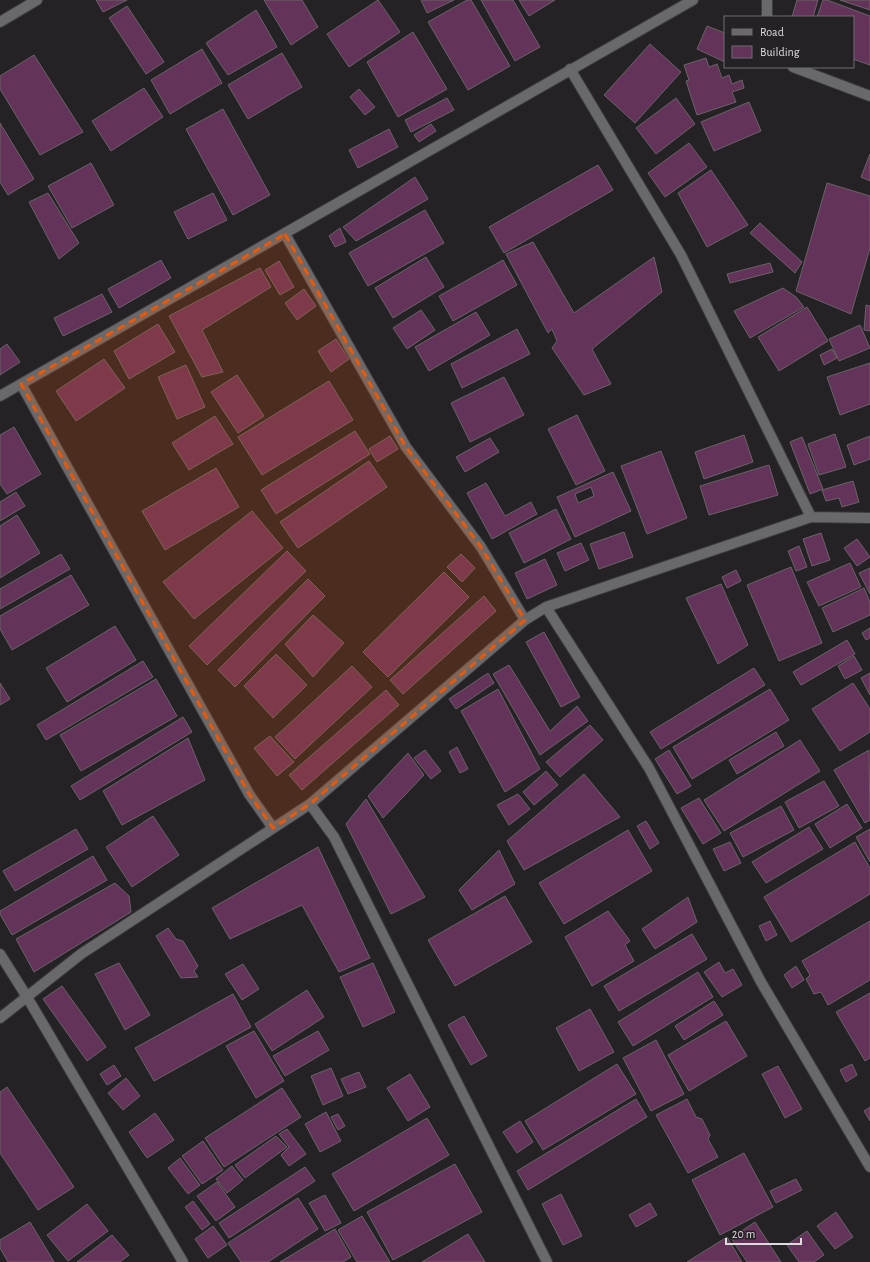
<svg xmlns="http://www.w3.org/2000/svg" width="870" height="1262" font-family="'Alegreya Sans',sans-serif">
<rect width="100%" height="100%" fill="#252226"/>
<!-- building -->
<path fill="#64335a" stroke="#696367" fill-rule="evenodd" d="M96,0H127L103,12Z
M264,0H302L318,27L291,45Z
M378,0L400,32L349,67L327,34Z
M421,0H454L427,13Z
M467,0H471L510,66L468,90L428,22Z
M481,0H513L540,47L515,61Z
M519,0H555L529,16Z
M797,0H818L813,17H792Z
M823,0H827L870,16V65L853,59V17H817Z
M840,0H870V10Z
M127,6L164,62L146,74L109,18Z
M256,10L277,47L228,75L206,43Z
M707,26L725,33V62L697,49Z
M413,32L447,89L398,117L367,62Z
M650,44L681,72L635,123L604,95Z
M202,49L222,83L170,114L151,80Z
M282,53L302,87L248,119L228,85Z
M34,55L83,132L40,155L0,89V76Z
M706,58L709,67L717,64L722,78L729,75L732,84L742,80L744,88L732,92L736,102L697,115L686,81L689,80L684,65Z
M144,88L163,117L111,151L92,121Z
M359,89L375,107L365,115L350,97Z
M447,98L454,110L411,132L405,120Z
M676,98L695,124L656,154L636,128Z
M749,102L761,131L714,151L701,122Z
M223,109L270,195L233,215L186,129Z
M0,123L34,179L8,195L0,182Z
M431,124L436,131L419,142L414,135Z
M389,129L398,147L358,168L349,150Z
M689,143L707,167L665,197L648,173Z
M870,154V181L861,177Z
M91,163L114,205L72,228L48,186Z
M598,165L613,190L504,253L489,227Z
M711,170L748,225L707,247L678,193Z
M415,177L428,199L356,241L343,227Z
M827,183L870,196V248L851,314L796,291Z
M48,193L79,243L59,259L29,202Z
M213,193L227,220L188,239L174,212Z
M425,210L444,243L368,286L349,253Z
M760,223L802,262L795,273L750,233Z
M340,228L346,242L335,247L329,236Z
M533,242L574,313L654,257L662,292L592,349L611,384L584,395L552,348L557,341L552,329L548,333L506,254Z
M426,257L444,287L393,318L375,288Z
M161,260L171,278L119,308L108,289Z
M503,260L517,285L453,321L439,296Z
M279,261L294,287L280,295L265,270Z
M770,263L773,272L730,283L727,274Z
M260,268L271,287L202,330L223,372L202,377L169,316Z
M783,288L796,297L804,307L750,338L734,311Z
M304,289L316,306L297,320L285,303Z
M102,294L112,312L63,336L54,318Z
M866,305L870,306V331L864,330Z
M807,307L828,341L779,371L758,337Z
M421,310L435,330L407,349L393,328Z
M476,312L490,335L429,371L415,347Z
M158,324L175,352L129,379L114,351Z
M860,325L870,348L839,361L829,339Z
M517,329L530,354L462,388L451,364Z
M336,339L349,359L331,372L318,351Z
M7,344L20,362L0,375V349Z
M832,349L837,358L824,365L820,355Z
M104,359L125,388L76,421L56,391Z
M870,363V404L840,415L827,377Z
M186,365L205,407L177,419L158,377Z
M237,375L264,416L238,433L211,392Z
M504,377L524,415L470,442L451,403Z
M329,381L353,420L262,475L238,437Z
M577,415L605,471L576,485L548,429Z
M215,416L233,444L189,470L172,443Z
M14,427L41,474L7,494L0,484V435Z
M355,431L370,454L276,514L261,490Z
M835,434L846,467L819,475L808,444Z
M744,435L753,462L704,479L695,452Z
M390,436L398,449L377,462L369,449Z
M870,436V459L854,465L847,445Z
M802,437L823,489L810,494L790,442Z
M490,438L499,452L465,472L456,457Z
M661,451L687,518L647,534L621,466Z
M369,461L387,487L298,548L280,522Z
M769,465L778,495L709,515L700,486Z
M216,468L239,507L165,550L142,511Z
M613,472L631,511L575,537L557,497ZM591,487L594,496L578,503L575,494Z
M853,481L859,502L842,507L839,498L826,501L822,490Z
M486,483L505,516L531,502L537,514L492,539L467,493Z
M16,492L25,506L0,521V502Z
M556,509L571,539L524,563L509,533Z
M252,511L283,548L194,619L163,582Z
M17,515L40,553L0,578V526Z
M624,532L633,557L599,569L590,544Z
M821,533L830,560L812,566L803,539Z
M857,539L870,557L857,566L844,548Z
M581,543L589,560L565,571L557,553Z
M799,546L807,567L796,571L788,551Z
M287,551L306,571L207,665L189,646Z
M61,554L70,569L0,609V589Z
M461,554L475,568L462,582L447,567Z
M545,559L557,585L527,599L515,573Z
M850,563L861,587L819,606L807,582Z
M791,567L822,643L779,661L747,585Z
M870,568V594L859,573Z
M736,570L741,581L727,588L722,577Z
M444,572L469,597L388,677L363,652Z
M71,575L89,605L12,650L0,629V616Z
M308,579L325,596L235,687L218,670Z
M721,584L748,645L718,664L686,598Z
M864,588L870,602V615L833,632L822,608Z
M484,596L496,611L403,694L390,680Z
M313,615L344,643L313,677L285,644Z
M115,626L136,660L67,702L46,668Z
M870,628V638L866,640L862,633Z
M544,632L580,697L561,707L526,642Z
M847,640L855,654L801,685L793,672Z
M276,654L307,685L273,718L244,686Z
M854,656L862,670L845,679L838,666Z
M143,661L153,677L46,740L37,725Z
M509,665L550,731L577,706L588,721L540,755L493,674Z
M352,666L372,687L295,759L275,737Z
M754,668L765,685L661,749L650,732Z
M488,673L494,683L456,709L449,699Z
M870,673V695L861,678Z
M156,679L177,716L81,771L60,735Z
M0,683L10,699L0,705Z
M853,683L870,709V732L840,751L812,709Z
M498,689L540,769L505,792L461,711Z
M770,689L789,720L692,779L673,747Z
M386,690L399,705L302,790L289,775Z
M183,717L192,732L80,800L71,786Z
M590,725L603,740L560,777L546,762Z
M776,732L784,746L737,774L729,760Z
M270,736L294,762L277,776L254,748Z
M188,738L205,780L122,825L103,791Z
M800,740L820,771L724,831L704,800Z
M457,747L468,769L460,773L449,752Z
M425,750L441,771L431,779L414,758Z
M669,750L691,786L677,794L655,759Z
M869,750L870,820L865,823L834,770Z
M408,753L424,775L383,818L368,796Z
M546,771L558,785L534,805L523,792Z
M584,774L620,817L524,870L507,841Z
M824,781L839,806L799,828L785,802Z
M518,794L530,809L509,825L497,805Z
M699,798L721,833L703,844L681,808Z
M366,799L425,897L391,914L346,824Z
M847,804L862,828L830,848L815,824Z
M781,806L794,830L743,857L730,833Z
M153,816L179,855L132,887L106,847Z
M646,821L659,843L650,849L637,826Z
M809,827L823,849L766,883L752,862Z
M76,829L88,849L15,891L3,871Z
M870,829V862L856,837Z
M628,830L652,871L564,924L539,883Z
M730,842L741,863L724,871L713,849Z
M855,842L870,868V894L791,942L764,897Z
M318,847L370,958L339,972L302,905L230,939L212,908Z
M499,850L515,884L472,910L459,890Z
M93,856L107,880L12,935L0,914V911Z
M115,883L129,896L131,912L34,972L16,939Z
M505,896L532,942L455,986L428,940Z
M688,897L697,922L655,949L642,929Z
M608,911L630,941L625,945L634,961L592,986L565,937Z
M770,921L777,935L766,941L759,926Z
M870,921V980L828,1005L821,992L814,994L806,979L810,975L802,961Z
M168,928L176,939L183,941L198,966L194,971L198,977L181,978L156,936Z
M692,934L707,959L619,1011L604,986Z
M719,962L725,973L733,969L742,985L722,997L704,972Z
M119,963L150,1015L125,1030L95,974Z
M373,963L395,1012L363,1027L340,977Z
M243,964L259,989L242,1000L225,974Z
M796,966L804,980L792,988L784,975Z
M698,972L713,997L633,1046L618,1022Z
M62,986L106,1047L87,1061L43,999Z
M307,990L324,1017L272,1051L255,1024Z
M870,993V1058L865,1061L836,1012Z
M233,994L251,1027L154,1081L135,1048Z
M714,1001L723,1015L684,1040L675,1026Z
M590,1009L614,1052L579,1071L556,1028Z
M464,1016L487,1056L471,1065L448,1025Z
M726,1021L747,1056L689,1091L668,1055Z
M254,1031L284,1081L256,1098L226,1046Z
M318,1031L329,1050L285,1076L273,1056Z
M656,1040L684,1094L651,1111L623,1058Z
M617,1064L636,1094L543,1150L525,1121Z
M852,1064L857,1075L846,1082L840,1070Z
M114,1065L121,1076L107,1085L100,1074Z
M778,1066L802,1109L785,1118L762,1074Z
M331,1068L343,1096L323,1105L311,1076Z
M359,1072L366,1087L348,1094L341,1079Z
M410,1074L430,1107L408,1121L387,1088Z
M126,1078L140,1096L123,1110L108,1093Z
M7,1087L74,1187L38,1210L0,1153V1092Z
M282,1088L301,1117L224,1167L205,1138Z
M636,1099L647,1117L528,1190L517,1171Z
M687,1099L696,1117L702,1119L710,1135L708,1139L718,1157L688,1173L656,1115Z
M870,1107V1121L864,1111Z
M326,1112L341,1141L320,1152L305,1124Z
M155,1113L174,1140L147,1158L129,1132Z
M338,1114L345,1126L338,1130L331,1117Z
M427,1118L449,1155L354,1211L332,1174Z
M520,1121L533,1142L517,1153L503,1132Z
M287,1129L306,1154L289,1166L281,1155L289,1147L279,1134Z
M276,1136L287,1147L245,1178L235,1165Z
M203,1141L223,1170L202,1184L182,1156Z
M744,1153L773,1207L720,1235L692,1180Z
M180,1158L200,1185L188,1194L168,1168Z
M455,1164L482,1212L393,1260L367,1212Z
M232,1166L243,1180L227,1193L216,1179Z
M305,1167L315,1181L229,1238L219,1223Z
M796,1179L802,1190L776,1203L770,1191Z
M217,1182L235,1207L216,1221L197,1196Z
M561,1194L582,1236L563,1245L542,1204Z
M325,1195L341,1223L325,1231L309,1203Z
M298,1198L318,1229L268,1262H241L228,1243Z
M193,1201L210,1224L202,1230L185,1207Z
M650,1203L657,1215L636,1227L629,1215Z
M87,1204L108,1231L68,1261L47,1235Z
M836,1212L853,1237L835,1249L817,1226Z
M362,1216L390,1262H357L338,1230Z
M30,1222L54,1262H8L0,1248V1240Z
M755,1222L781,1262H747L731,1238Z
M213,1226L227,1245L208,1258L195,1239Z
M335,1229L351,1257L343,1262H280Z
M807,1231L824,1255L814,1262H799L787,1245Z
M468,1234L485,1262H422Z
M112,1235L129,1255L120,1262H77Z
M727,1237L742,1262H687Z"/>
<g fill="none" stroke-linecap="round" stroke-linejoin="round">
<!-- minor casing -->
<g stroke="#3f3c40" stroke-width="12">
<path id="minor" d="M767,0V17
M0,22L37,0
M793,67L870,96
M570,69L681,255L811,517
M285,234L406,447L481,547L525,620
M21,384L249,794L273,828
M0,396L693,0
M546,607L649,768L761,982L870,1167
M310,804L334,837L547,1262
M0,954L27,997L183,1262
M0,1018L81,954L310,804L525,620L546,607L811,517L870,518"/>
</g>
<!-- minor -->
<use href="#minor" stroke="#69696c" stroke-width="10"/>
</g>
<!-- marked area -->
<path fill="#e8590c" fill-opacity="0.2" stroke="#e8590c" stroke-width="3" stroke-dasharray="8 5" stroke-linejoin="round" d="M285,234L406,447L481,547L525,620L310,804L273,828L249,794L21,384Z"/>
<!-- legend -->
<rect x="724" y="16" width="130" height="52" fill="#252226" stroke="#6f6c70"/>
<rect x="732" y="29" width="20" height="6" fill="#69696c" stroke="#6f6c70"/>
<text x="760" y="36" font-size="12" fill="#dedcdf">Road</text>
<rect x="732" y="46" width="20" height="12" fill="#64335a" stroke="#6f6c70"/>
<text x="760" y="56" font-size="12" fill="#dedcdf">Building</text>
<!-- scale -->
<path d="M726 1238v6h75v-6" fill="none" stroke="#dedcdf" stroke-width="2"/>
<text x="732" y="1238" font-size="12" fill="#dedcdf" stroke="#252226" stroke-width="3" paint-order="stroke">20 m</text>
</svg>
